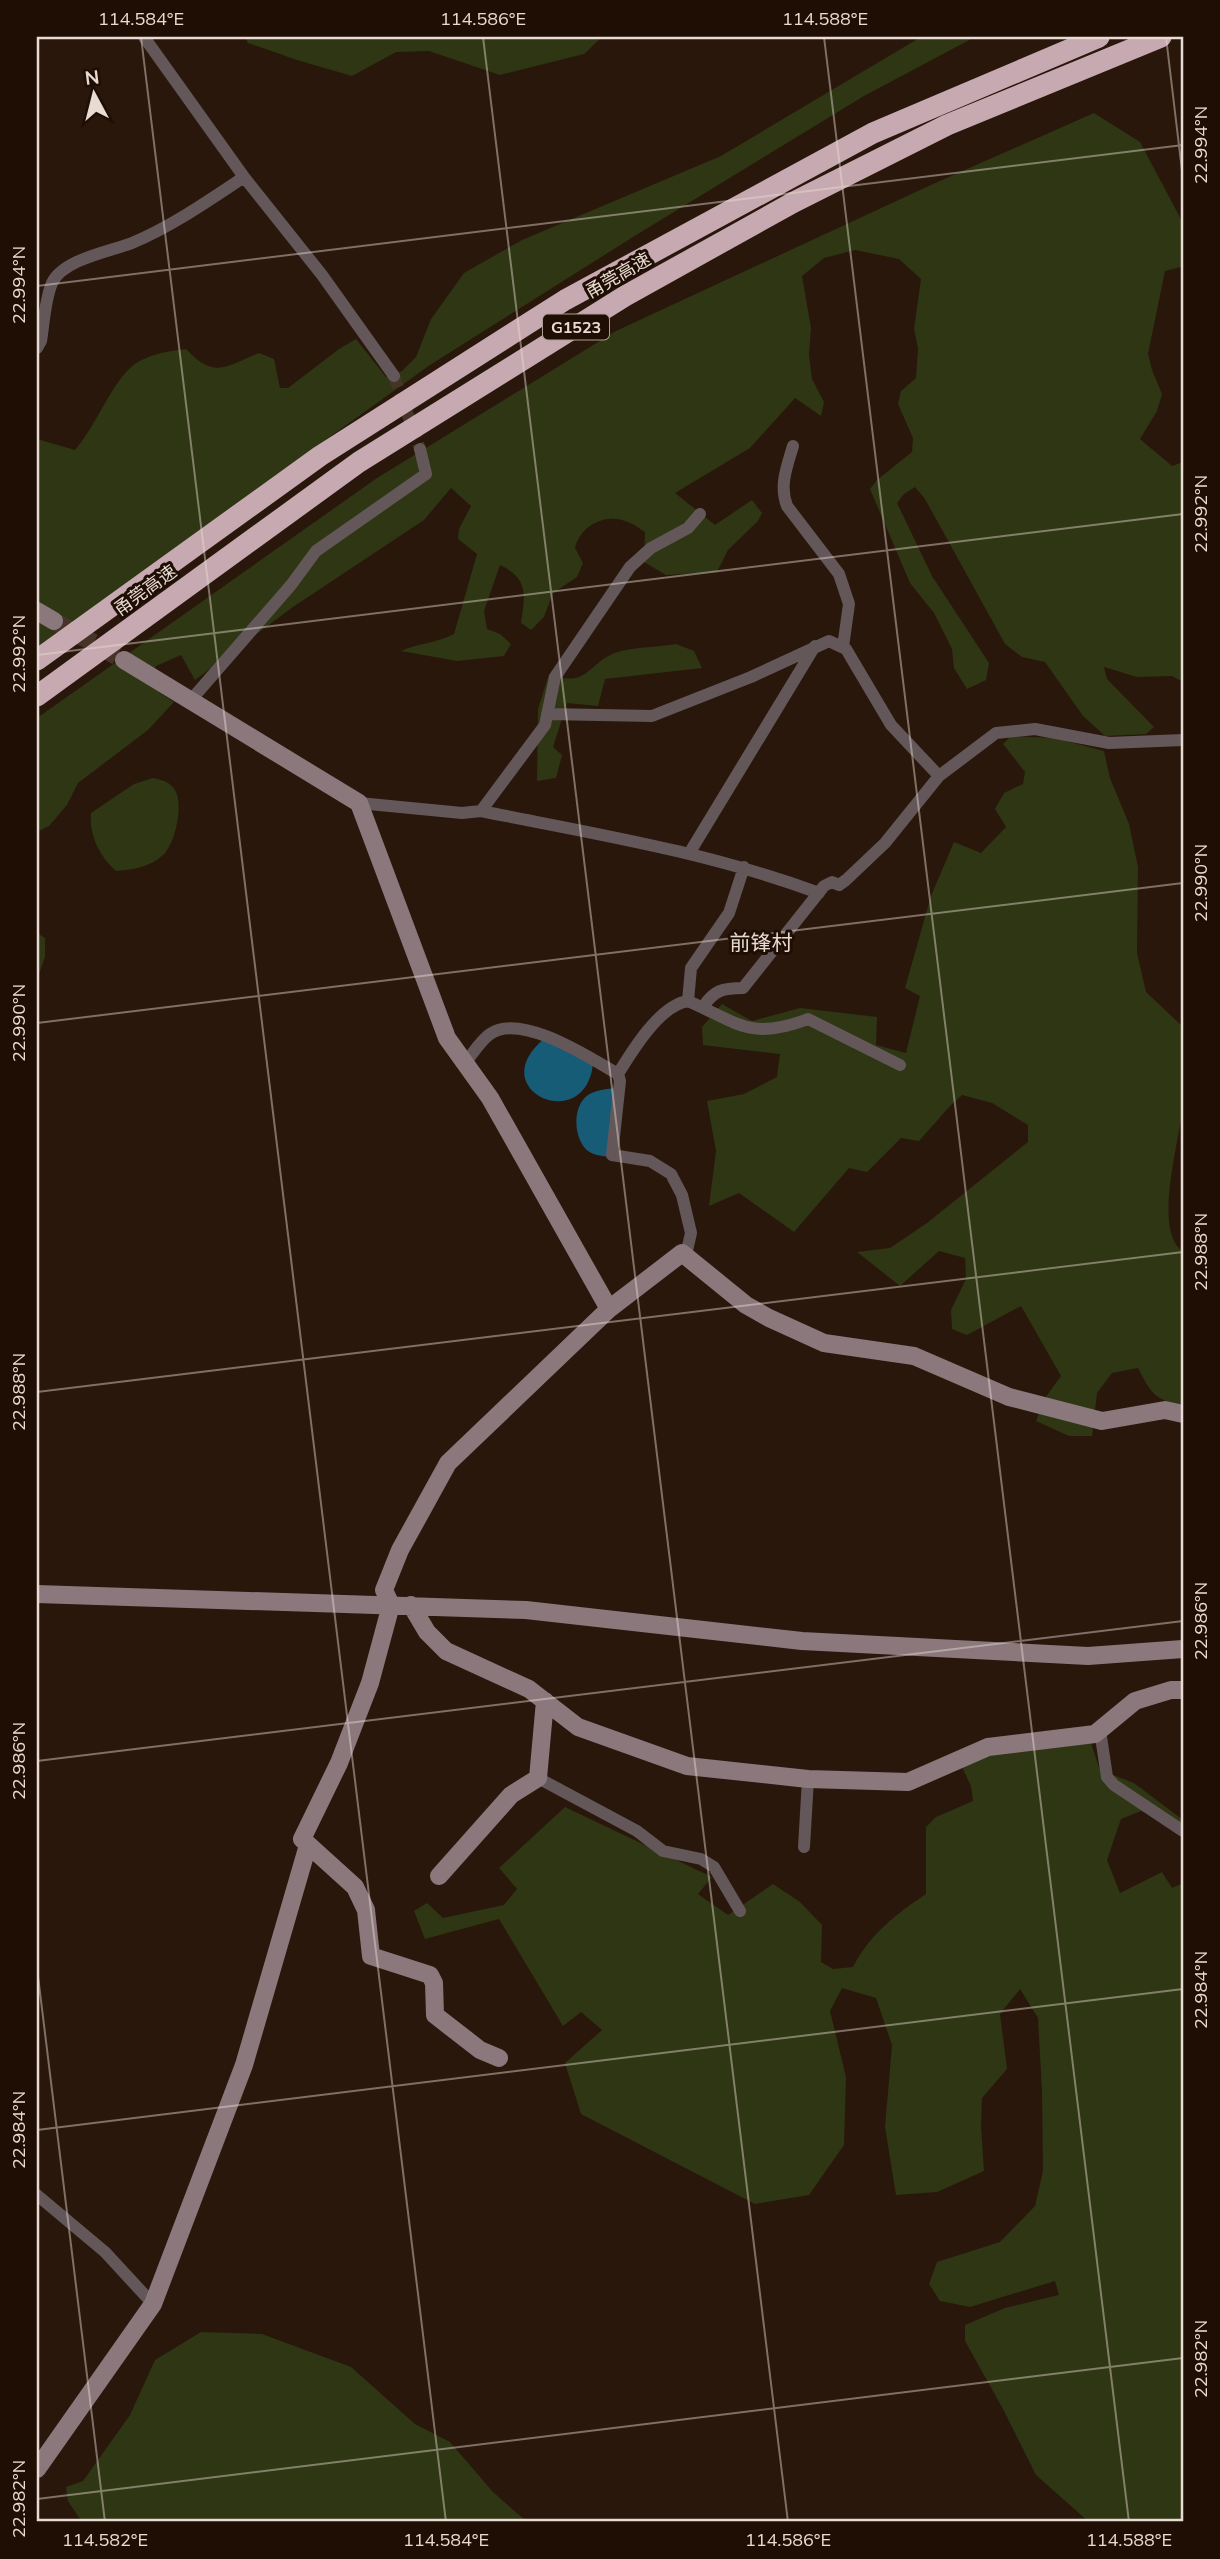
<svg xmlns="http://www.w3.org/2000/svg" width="1220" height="2559" font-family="Mulish,'Noto Sans SC',sans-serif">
<rect width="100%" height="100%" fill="#29170b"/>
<!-- green -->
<path fill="#2e3613" d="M245,37H602L584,54L500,75L429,51L396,52L352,76L297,60L248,43Z
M921,37H975L864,96L633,237L430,365L37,647V439L75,450C95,427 110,387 130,368C144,355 168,351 186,349C214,379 226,367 259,353L274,359L280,388H288L339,349L356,339L386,377L402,371L416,357L431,319L464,273L522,240L721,156Z
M1094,113L1140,142L1183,223V269L1181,267L1165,271L1148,354L1152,370L1162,394L1157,411L1140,439L1172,466L1183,462V682L1172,676L1137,677L1104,667L1107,679L1154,727L1146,734L1105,736L1083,716L1045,662L1022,657L1005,644L925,499L915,487L904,494L897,503L932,576L989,663L986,680L967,689L954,668L952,649L934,613L910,583L870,489L877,480L912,452L913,438L898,404L901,391L916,378L918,348L914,329L921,279L899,259L855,250L824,258L802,276L811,328L809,355L812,379L824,402L821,416L795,398L750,448L675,493L715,525L752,500L762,513L758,521L728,550L717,572L666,575L644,562L645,532C639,528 632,523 625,521C603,513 580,527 575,548L583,563L577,577L553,593L544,617L531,630L521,623C525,595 529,579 500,565L484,611L487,629L500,634L511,644L504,656L457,661L401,651C419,643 437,643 454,634L477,554L458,539L459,529L471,506L451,488L424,520L293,607L195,680L181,655L156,666L147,684L174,702L148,730L78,783L67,805L49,826L37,832V718L377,478L616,331L933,184Z
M676,644L694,651L702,668L605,679L598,706L567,703L553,747L562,755L556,778L537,781L538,709L549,674C590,690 587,660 621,651C638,647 658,647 676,644Z
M1011,736L1055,738L1104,751L1110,778L1129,824L1138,867L1137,953L1146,992L1182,1026C1183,1052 1185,1080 1183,1107C1180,1138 1152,1232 1183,1251V1405C1154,1400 1151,1393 1138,1368L1112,1373L1097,1393L1092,1436H1069L1036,1421L1045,1398L1061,1376L1021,1306L967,1335L952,1329L951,1310L966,1279L965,1258L939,1251L900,1286L857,1252L890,1248L927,1223L1028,1142V1125L992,1103L962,1095L950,1106L919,1141L901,1138L867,1172L849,1168L794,1232L739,1193L709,1206L716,1151L707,1101L744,1094L777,1077L780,1054L703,1045L702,1027L722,1004L752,1021L800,1008L877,1017L876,1045L906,1053L920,996L905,988L931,896L954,842L981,853L1006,827L995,809L1004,793L1023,784L1025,772L1003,744Z
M153,778C163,780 171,782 176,792C183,807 175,844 163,855C151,867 131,870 116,871C99,856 89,835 91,813L134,784Z
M37,933L45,938V957L37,980Z
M1091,1743L1100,1770L1134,1783L1183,1820V1827L1141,1811L1121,1819L1107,1860L1120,1893L1162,1872L1172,1888L1183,1883V2522H1089L1036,2475L1003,2409L965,2341V2325L1005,2308L1059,2295L1055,2281L970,2307L940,2301L929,2284L937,2262L1000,2242L1035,2206L1043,2171L1042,2091L1038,2018L1020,1989L1000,2014L1007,2069L982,2098L981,2126L984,2171L937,2192L896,2195L885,2127L892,2045L876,1998L842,1988L830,2011L846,2077L844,2145L809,2195L755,2204L581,2114L565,2063L602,2030L581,2012L563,2026L499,1919L425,1939L414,1911L427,1903L443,1918L504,1905L517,1889L499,1868L565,1807L712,1877L698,1894L728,1915L773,1884L800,1902L822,1925L821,1962L833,1969L853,1967C870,1934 896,1914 926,1894V1827L936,1817L973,1801L971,1786L962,1767L981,1754Z
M201,2332L262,2334L351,2367L415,2424L450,2442L493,2492L527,2522H82L68,2501L66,2487L83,2481L130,2415L155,2360Z"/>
<!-- water -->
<path fill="#175c77" d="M544,1039L593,1064C585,1136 482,1090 544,1039Z
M616,1088L609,1157C603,1156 593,1155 588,1151C573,1139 572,1106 588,1095C596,1090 607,1089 616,1088Z"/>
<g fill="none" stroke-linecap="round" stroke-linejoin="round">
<!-- street-tunnel -->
<path stroke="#463429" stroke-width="12" stroke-dasharray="12 6" stroke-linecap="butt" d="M394,376L420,449"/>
<!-- secondary-tunnel -->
<path stroke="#463429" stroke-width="18" stroke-dasharray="18 9" stroke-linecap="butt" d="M54,621L124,660"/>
<!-- street -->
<path stroke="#63575a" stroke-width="12" d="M144,37L244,177L322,275L394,376
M37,348L41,341C44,323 45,299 52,283C63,259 112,251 132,243C172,226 208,201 244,177
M793,446C787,467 779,485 787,506L839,574L849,604L843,647
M191,700L291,585L316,551L426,474L420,449
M547,714L652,716L751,677L829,641L846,649L891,725L939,776
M359,803L462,813L481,811L545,725L555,677L630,567L651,548L688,528L700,514
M481,811C596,834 708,852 819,893
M690,852L815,646
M688,1001L691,968L729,913L744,867
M703,1007C714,990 723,988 743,988L824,886L832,882L839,885L846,880L885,843L939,776L996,733L1035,729L1109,743L1183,740
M464,1064C472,1055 480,1041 490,1034C521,1012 590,1058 618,1074L620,1081L612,1155L650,1161L671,1174L682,1195L691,1233L686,1255
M618,1074C632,1051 660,1005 688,1001C738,1023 751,1041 808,1019L900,1065
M1100,1730L1107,1777L1114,1785L1183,1831
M538,1778L637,1831L663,1851L701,1859L714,1867L740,1911
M804,1847L808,1779
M37,2195L105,2252L153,2304"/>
<!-- secondary -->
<path stroke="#8b787d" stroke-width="18" d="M37,611L54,621
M124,660L359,803L447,1038L490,1098L609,1309
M37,1594L526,1610L802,1641L1088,1656L1183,1649
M411,1605L427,1632L446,1651L529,1689L578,1727L687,1766L808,1779L908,1782L988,1747L1095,1734L1135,1701L1171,1690H1183
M439,1876L511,1795L538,1778L545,1701
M499,2058L480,2050L435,2015L434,1983L430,1975L371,1956L366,1910L355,1887L302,1839L339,1763L370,1683L391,1605L384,1590L400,1550L448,1463L609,1309L682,1253L746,1305L769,1318L824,1343L914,1356L1009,1397L1102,1421L1165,1410L1183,1414
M37,2469L153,2304L244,2065L308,1845"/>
<!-- highway -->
<path stroke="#c7aab1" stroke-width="21" d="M37,660L320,456L565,300L873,133L1099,37
M37,696L359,462L625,296L794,202L947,125L1161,37"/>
</g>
<!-- ticks -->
<path fill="none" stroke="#e8dbd3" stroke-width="2" stroke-opacity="0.45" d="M141,37L446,2522M483,37L788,2522M824,37L1129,2522M1166,37L1183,179M37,286L1183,145M37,655L1183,514M37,1023L1183,883M37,1392L1183,1252M37,1761L1183,1621M37,1968L105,2522M37,2130L1183,1989M37,2499L1183,2358"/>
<g text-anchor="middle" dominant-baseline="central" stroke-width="6" stroke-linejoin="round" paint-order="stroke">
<!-- shield labels -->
<rect fill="#1f0e04" stroke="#ac9e95" stroke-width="2" x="543" y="314.5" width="66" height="25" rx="5"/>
<g font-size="16" font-weight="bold" fill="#e8dbd3">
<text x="576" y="327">G1523</text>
</g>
<!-- street labels -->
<g font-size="18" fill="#e8dbd3" stroke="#1f0e04">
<text transform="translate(618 275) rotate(-30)">甬莞高速</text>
<text transform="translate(145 590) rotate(-36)">甬莞高速</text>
</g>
<!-- quarter labels -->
<g font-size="21" fill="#e8dbd3" stroke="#1f0e04">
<text x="761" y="942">前锋村</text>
</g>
</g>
<!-- border -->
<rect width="1220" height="2559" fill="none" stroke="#1f0e04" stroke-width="77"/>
<!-- north arrow -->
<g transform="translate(94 94) rotate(353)" stroke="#1f0e04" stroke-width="5" paint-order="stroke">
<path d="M0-5L12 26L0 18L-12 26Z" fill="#e8dbd3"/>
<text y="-10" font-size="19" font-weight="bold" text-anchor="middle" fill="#e8dbd3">N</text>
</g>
<rect x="38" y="38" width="1144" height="2482" fill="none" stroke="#e8dbd3" stroke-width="2.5"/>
<g font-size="18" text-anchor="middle" fill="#e8dbd3">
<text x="141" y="25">114.584°E</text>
<text x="483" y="25">114.586°E</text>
<text x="825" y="25">114.588°E</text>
<text transform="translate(1201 145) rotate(-90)" y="6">22.994°N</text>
<text transform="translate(19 285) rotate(-90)" y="6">22.994°N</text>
<text transform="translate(1201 514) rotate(-90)" y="6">22.992°N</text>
<text transform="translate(19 654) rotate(-90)" y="6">22.992°N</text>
<text transform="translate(1201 883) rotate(-90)" y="6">22.990°N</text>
<text transform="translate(19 1023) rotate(-90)" y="6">22.990°N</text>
<text transform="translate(1201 1252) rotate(-90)" y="6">22.988°N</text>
<text transform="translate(19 1392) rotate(-90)" y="6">22.988°N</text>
<text transform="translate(1201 1621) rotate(-90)" y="6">22.986°N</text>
<text transform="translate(19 1761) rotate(-90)" y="6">22.986°N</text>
<text transform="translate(1201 1990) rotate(-90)" y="6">22.984°N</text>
<text transform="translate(19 2130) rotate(-90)" y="6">22.984°N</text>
<text transform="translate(1201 2359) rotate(-90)" y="6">22.982°N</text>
<text transform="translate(19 2499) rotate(-90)" y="6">22.982°N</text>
<text x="105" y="2546">114.582°E</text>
<text x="446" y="2546">114.584°E</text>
<text x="788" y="2546">114.586°E</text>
<text x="1129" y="2546">114.588°E</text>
</g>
</svg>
